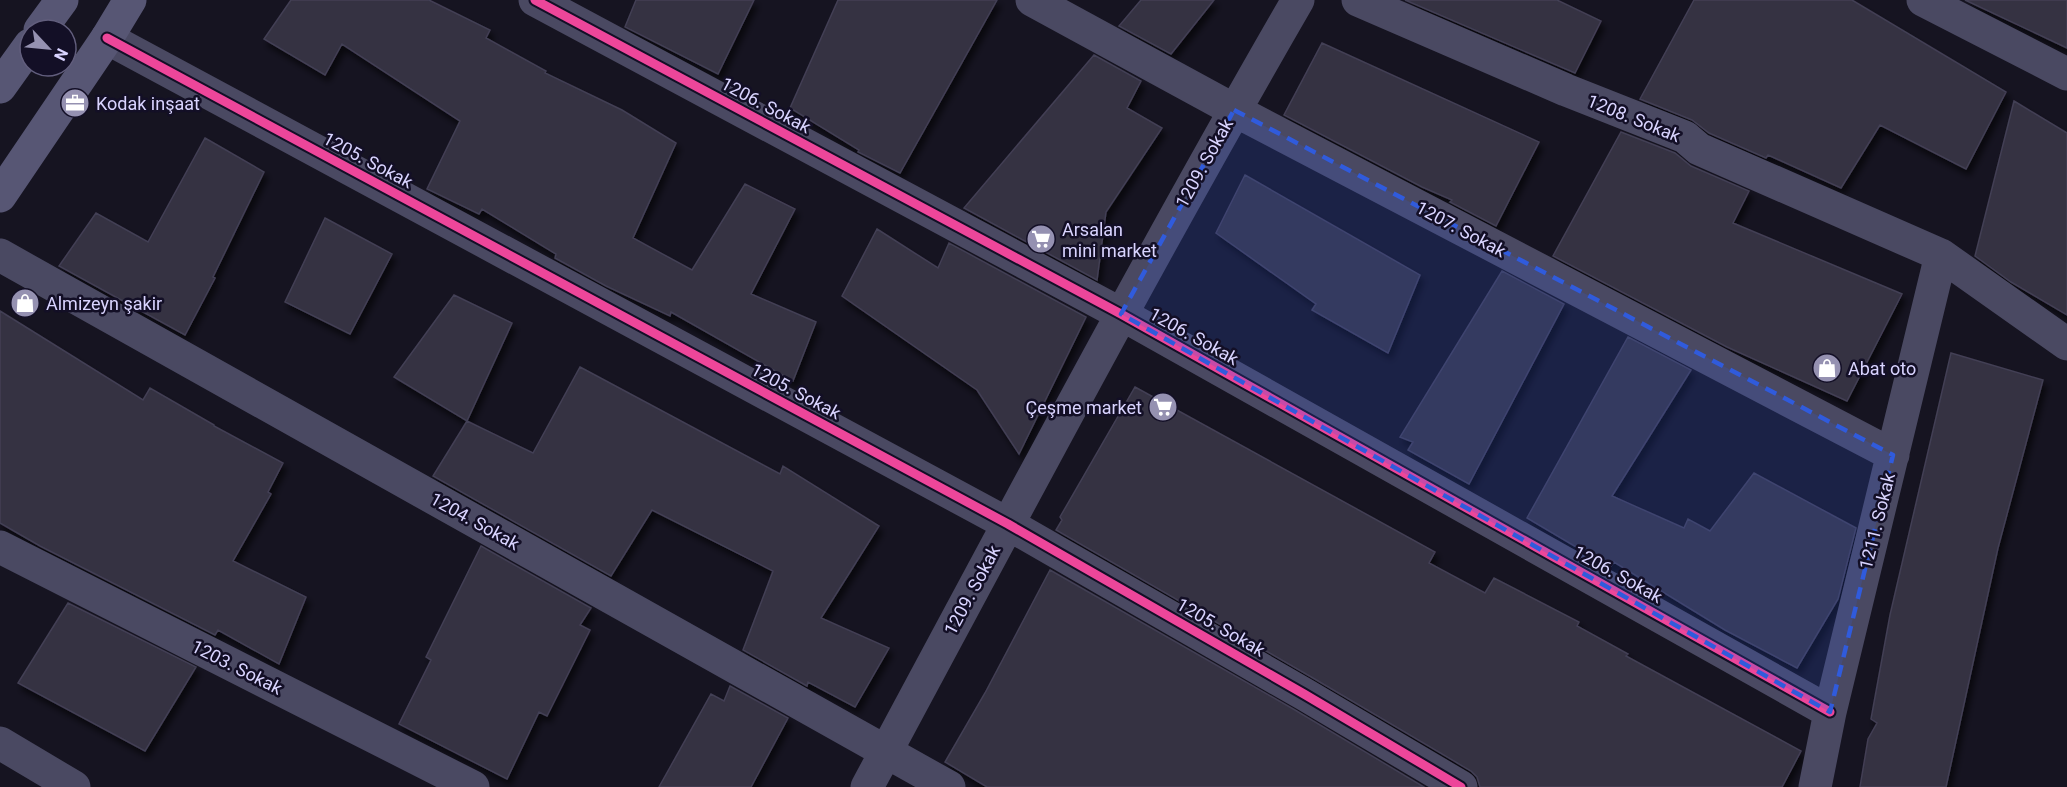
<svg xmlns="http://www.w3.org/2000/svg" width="2067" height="787" font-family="Roboto,sans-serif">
<defs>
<filter id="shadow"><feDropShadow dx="3.5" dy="6" stdDeviation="3" flood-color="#0009"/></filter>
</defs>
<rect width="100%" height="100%" fill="#161421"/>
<!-- building -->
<path fill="#343243" stroke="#433f54" stroke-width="1.5" filter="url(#shadow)" d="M291,0H429L490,30L486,38L546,71L545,73L622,110L676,143L633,238L692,270L745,184L795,209L751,294L816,322L793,381L671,312L670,316L606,286L555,258L556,254L482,209L479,214L427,189L460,121L342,44L325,75L264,39Z
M636,0H754L718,74L625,27Z
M838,0H997L900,173L858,152L859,150L790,108Z
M1141,0H1214L1171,54L1119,26Z
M1405,0H1557L1601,21L1575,73Z
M1694,0H1852L2006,92L1966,169L1880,125L1841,188L1768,155L1766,158L1709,133L1692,120L1640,99Z
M1965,0H2067V48Z
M1322,43L1539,142L1496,226L1450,202L1452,200L1422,187L1284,115Z
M1094,55L1141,81L1127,108L1162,128L1106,212L1097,280L964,208Z
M2014,101L2067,133V315L2011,282L1975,256Z
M1621,132L1675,153L1691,166L1749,191L1733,223L1902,294L1847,401L1727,347L1553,256Z
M205,138L264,172L213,277L215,278L185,335L59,266L96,213L148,242Z
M1245,175L1420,275L1388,353L1312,310L1316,304L1216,233Z
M325,218L392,254L350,334L285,302Z
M877,229L938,268L949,243L1086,317L1019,454L977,390L842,296Z
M1502,271L1564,304L1469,484L1408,450L1413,442L1400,437Z
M454,295L512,323L467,421L394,377Z
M0,311L143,400L150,388L214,425V426L283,463L268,492L271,494L233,561L306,597L279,664L218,630L215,635L40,546L0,523Z
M1628,337L1691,370L1612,496L1684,528L1688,519L1710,531L1754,473L1856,528L1838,599L1797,668L1725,630L1614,562L1610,567L1527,518Z
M1951,353L2043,380L1998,548L1946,787H1860L1868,739L1877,723L1871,719L1890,615Z
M580,367L780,474L783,466L879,526L821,618L889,648L855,707L808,682L807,686L743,650L773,571L652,510L611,576L433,476L467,421L533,453Z
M1135,387L1435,552L1429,563L1485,593L1494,578L1579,622L1577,626L1628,654L1626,656L1801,751L1782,787H1480L1477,777L1471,771L1313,678L1056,530L1062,520L1060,517Z
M481,546L591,608L580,625L590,630L547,716L539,712L507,779L399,724L431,660L426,657Z
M1050,570L1295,710L1424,787H987L945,762L985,693Z
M68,603L196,667L145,751L18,683Z
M730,686L788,718L751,787H659L711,694L724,701Z"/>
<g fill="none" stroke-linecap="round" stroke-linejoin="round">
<!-- street -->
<path stroke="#4a4962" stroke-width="33" d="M535,0L1121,314L1830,712
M1032,0L1234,110L1893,455
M1358,0L1566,90L1685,137L1699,149L1941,255L2067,344
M1923,0L2067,74
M107,38L1008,524L1304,694L1461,787
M0,255L949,787
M0,547L473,787
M0,743L74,787
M867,787C1009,523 1148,259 1298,0
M1815,787L1830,712L1941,255"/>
<!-- secondary -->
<path stroke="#575674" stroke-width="33" d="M40,30L62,0
M0,87L30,45
M0,196L107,38L130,0"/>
<!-- cycleway casing -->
<g stroke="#130f26" stroke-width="13">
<path id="cycleway" d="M535,0L1121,314L1830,712
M107,38L1008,524L1304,694L1461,787"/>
</g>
<!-- cycleway -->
<use href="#cycleway" stroke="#ed469a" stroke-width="9"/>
</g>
<!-- marked area -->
<path fill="#305bdc" fill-opacity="0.2" stroke="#305bdc" stroke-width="4.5" stroke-dasharray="12 8" stroke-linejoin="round" d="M1234,110L1893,455L1830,712L1121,314Z"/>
<!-- icons -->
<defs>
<g id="office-disc" transform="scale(1.5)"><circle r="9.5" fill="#9591b1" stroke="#130f26"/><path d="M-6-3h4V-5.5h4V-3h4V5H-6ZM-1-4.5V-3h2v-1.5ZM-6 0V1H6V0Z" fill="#fff"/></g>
<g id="supermarket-disc" transform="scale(1.5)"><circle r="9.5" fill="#9591b1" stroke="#130f26"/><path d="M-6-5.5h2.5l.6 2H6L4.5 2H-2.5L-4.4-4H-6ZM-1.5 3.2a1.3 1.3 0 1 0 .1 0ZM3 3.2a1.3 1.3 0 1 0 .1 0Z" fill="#fff"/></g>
<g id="shop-disc" transform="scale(1.5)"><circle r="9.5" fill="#9591b1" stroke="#130f26"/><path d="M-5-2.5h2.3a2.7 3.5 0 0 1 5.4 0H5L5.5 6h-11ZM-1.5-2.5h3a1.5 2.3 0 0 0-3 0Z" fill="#fff"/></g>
</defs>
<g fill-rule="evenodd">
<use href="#office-disc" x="75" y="103"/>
<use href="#supermarket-disc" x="1041" y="239"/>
<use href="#shop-disc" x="25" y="303"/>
<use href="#shop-disc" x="1827" y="368"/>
<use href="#supermarket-disc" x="1163" y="407"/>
</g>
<g text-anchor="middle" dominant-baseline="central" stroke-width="5" stroke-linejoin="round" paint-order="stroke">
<!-- poi labels -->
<g font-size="18" fill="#d9d4ff" stroke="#130f26" text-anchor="start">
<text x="96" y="103">Kodak inşaat</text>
<text x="1062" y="229">Arsalan<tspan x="1062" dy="21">mini market</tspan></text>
<text x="46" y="303">Almizeyn şakir</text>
<text x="1848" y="368">Abat oto</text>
<text x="1142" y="407" text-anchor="end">Çeşme market</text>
</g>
<!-- street labels -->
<g font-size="18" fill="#d9d4ff" stroke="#130f26">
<text transform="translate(766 105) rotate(28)">1206. Sokak</text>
<text transform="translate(1634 118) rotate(22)">1208. Sokak</text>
<text transform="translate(368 160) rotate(28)">1205. Sokak</text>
<text transform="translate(1204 163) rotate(-61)">1209. Sokak</text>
<text transform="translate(1461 229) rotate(28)">1207. Sokak</text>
<text transform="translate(1194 336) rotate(29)">1206. Sokak</text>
<text transform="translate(796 391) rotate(28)">1205. Sokak</text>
<text transform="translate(475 521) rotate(29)">1204. Sokak</text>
<text transform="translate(1877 521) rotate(-76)">1211. Sokak</text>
<text transform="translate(1618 574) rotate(29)">1206. Sokak</text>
<text transform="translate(972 590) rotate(-62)">1209. Sokak</text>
<text transform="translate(1221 627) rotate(30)">1205. Sokak</text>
<text transform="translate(237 667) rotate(27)">1203. Sokak</text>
</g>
</g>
<!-- north arrow -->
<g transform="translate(48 48) rotate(116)"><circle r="28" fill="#130f26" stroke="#625e7d" stroke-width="1.5"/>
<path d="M0-4.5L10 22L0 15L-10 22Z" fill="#9591b1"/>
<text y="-9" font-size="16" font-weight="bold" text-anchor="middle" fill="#d9d4ff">N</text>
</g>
</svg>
